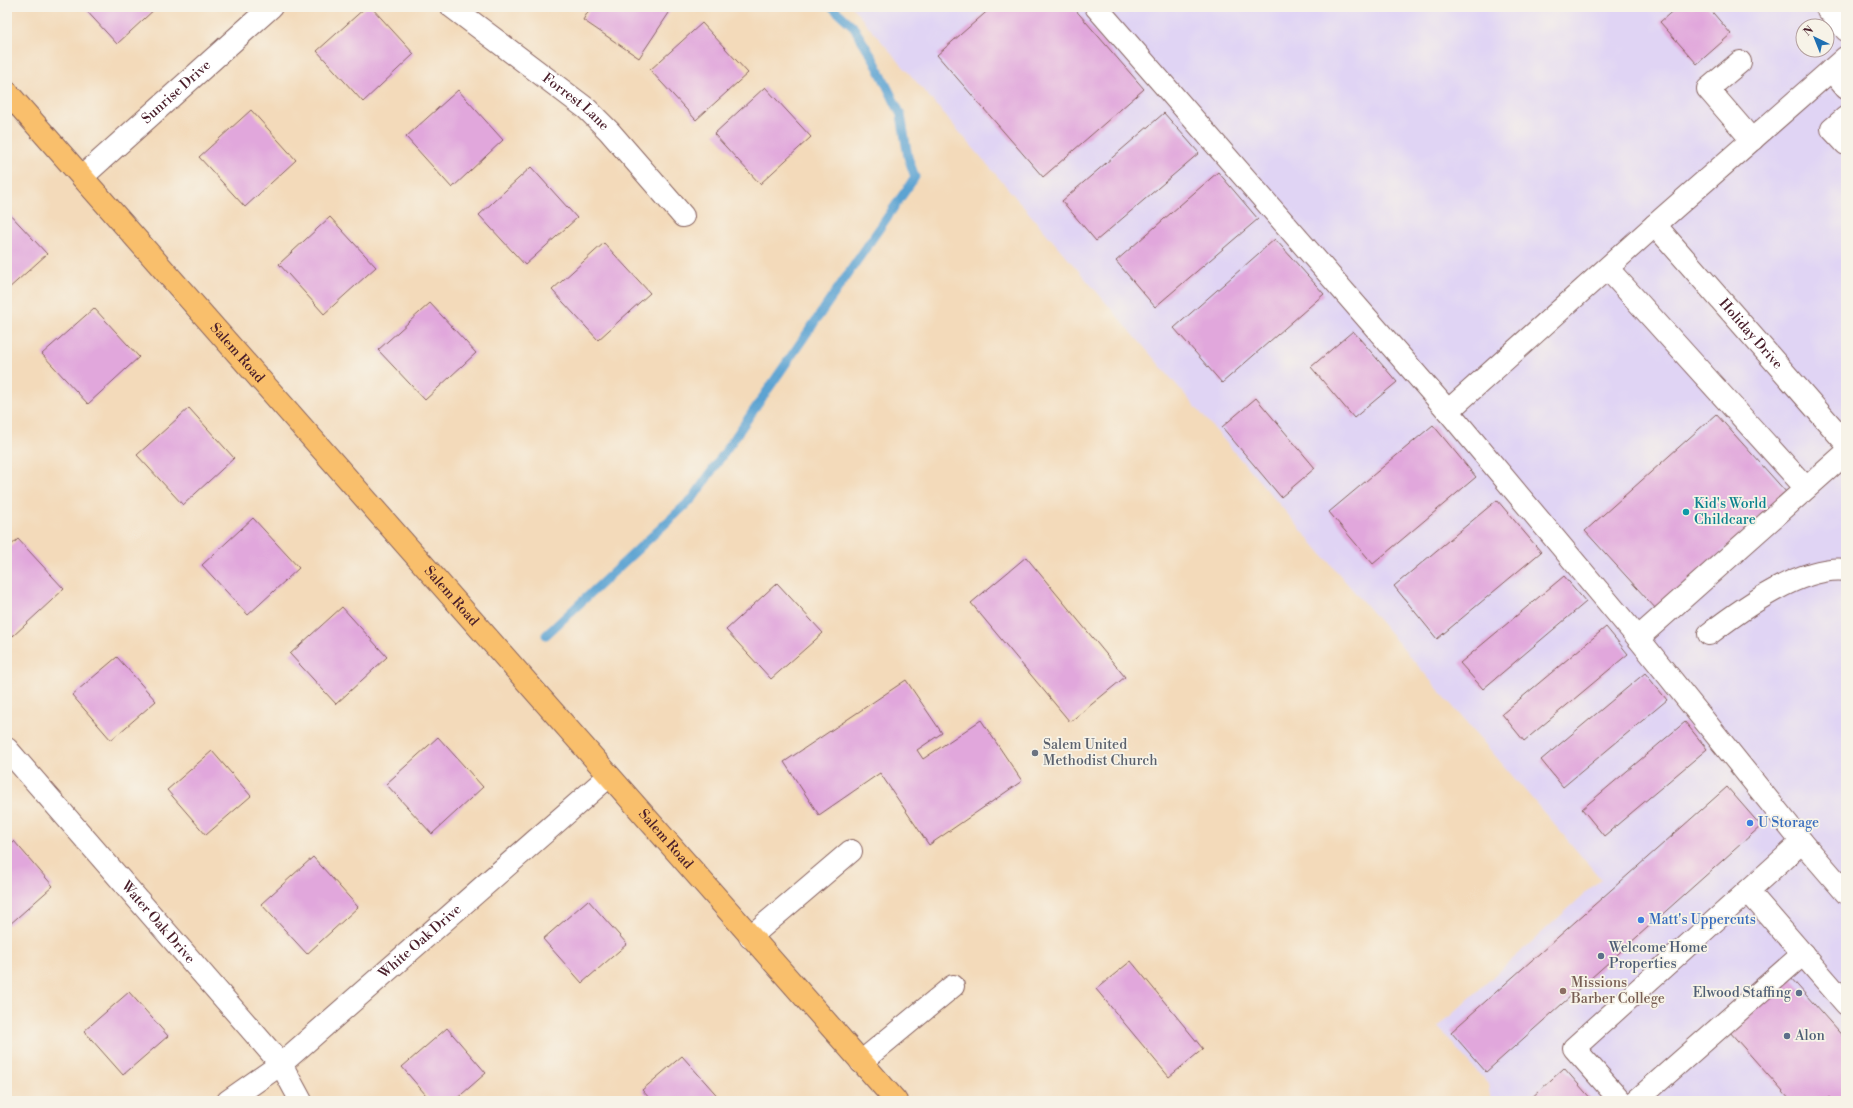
<svg xmlns="http://www.w3.org/2000/svg" width="1853" height="1108" font-family="'Libre Bodoni',serif">
<rect width="100%" height="100%" fill="#f7f3e8"/>
<filter id="ink" filterUnits="userSpaceOnUse"><feTurbulence type="fractalNoise" baseFrequency=".025" numOctaves="2"/><feDisplacementMap in="SourceGraphic" scale="8" xChannelSelector="R" yChannelSelector="G"/><feConvolveMatrix kernelMatrix="1 2 1 2 8 2 1 2 1" color-interpolation-filters="sRGB"/></filter>
<filter id="wash" filterUnits="userSpaceOnUse"><feTurbulence type="fractalNoise" baseFrequency=".012" numOctaves="4" result="noise"/><feDisplacementMap in="SourceGraphic" scale="16" xChannelSelector="R" yChannelSelector="G"/><feGaussianBlur stdDeviation="0.9" result="paint"/><feColorMatrix in="noise" values="0 0 0 0 0 0 0 0 0 0 0 0 0 0 0 0 0 1.4 0 .05"/><feComposite in="paint" operator="in"/></filter>
<g filter="url(#wash)">
<rect width="100%" height="100%" fill="#f3daba"/>
<!-- built -->
<path fill="#e0d4f4" fill-rule="evenodd" d="M852,7H1846V1101H1491L1488,1084L1438,1027L1601,879ZM1803,26H1827V50H1803Z"/>
<g fill="none" stroke-linecap="round" stroke-linejoin="round">
<!-- stream -->
<path stroke="#5ba3d2" stroke-width="9" d="M546,635L693,498L915,177L908,157L901,115L874,60L853,26L832,7"/>
</g>
<g id="blocks">
<!-- building -->
<path fill="#e1a7dc" d="M83,7H157L117,44Z
M366,7H371L414,54L363,102L317,51Z
M591,7H673L639,58L583,20Z
M992,7H1073L1144,89L1043,177L937,55Z
M1677,7H1708L1731,34L1697,64L1660,22Z
M702,23L748,73L696,120L650,70Z
M765,87L811,137L760,184L714,134Z
M458,90L503,140L452,188L406,137Z
M251,110L296,160L245,207L199,157Z
M1164,113L1199,153L1096,241L1062,201Z
M531,167L577,218L525,265L479,215Z
M1218,172L1258,219L1155,307L1116,261Z
M7,211L47,254L7,290Z
M330,217L376,267L324,314L279,264Z
M1275,239L1324,294L1222,383L1174,328Z
M604,243L650,293L598,340L552,290Z
M430,303L476,353L425,400L378,350Z
M94,308L139,357L88,404L42,354Z
M1353,331L1397,382L1354,418L1311,367Z
M1256,398L1315,468L1281,497L1222,427Z
M189,408L234,458L183,505L137,455Z
M1716,414L1787,493L1657,610L1585,531Z
M1433,425L1476,477L1373,564L1329,512Z
M1497,500L1541,552L1437,639L1394,586Z
M253,518L299,568L248,615L202,565Z
M18,539L64,589L13,636L7,630V549Z
M1026,557L1125,677L1070,722L971,603Z
M1564,576L1586,602L1483,689L1460,663Z
M777,583L823,633L771,679L726,630Z
M342,607L387,657L336,704L290,654Z
M1606,627L1628,654L1524,741L1502,714Z
M117,657L156,701L111,740L72,695Z
M1645,673L1667,700L1563,787L1541,760Z
M906,680L942,733L917,750L923,759L981,720L1022,781L929,845L880,773L819,815L784,762Z
M1685,722L1707,749L1604,836L1582,809Z
M438,737L483,787L432,834L386,784Z
M212,751L251,796L206,835L167,790Z
M1727,787L1761,826L1486,1072L1451,1032Z
M14,841L53,886L9,925L7,923V847Z
M313,857L358,907L307,954L261,904Z
M588,900L627,944L582,983L543,939Z
M1131,961L1203,1049L1169,1077L1096,989Z
M1790,977L1846,1040V1101H1833L1829,1097L1825,1101H1791L1729,1031Z
M129,992L168,1036L123,1075L84,1031Z
M447,1028L486,1073L454,1101H431L402,1067Z
M682,1056L722,1101H652L642,1090Z
M1564,1068L1593,1101H1528Z"/>
</g>
</g>
<g filter="url(#ink)">
<use href="#blocks" fill-opacity="0" stroke="#85605d" stroke-width="1"/>
<g fill="none" stroke-linecap="round" stroke-linejoin="round">
<!-- minor casing -->
<g stroke="#85605d" stroke-width="24">
<g id="minor">
<path id="s1" d="M452,7L587,109L609,131L683,216"/>
<path d="M1096,7L1448,411"/>
<path d="M1826,7L1846,30"/>
<path d="M1740,62L1708,89L1752,140"/>
<path d="M1831,70L1846,88"/>
<path d="M1846,117L1832,129L1846,144"/>
<path id="s2" d="M82,177L271,7"/>
<path id="s3" d="M1655,225L1846,443"/>
<path d="M1608,269L1806,488"/>
<path d="M1709,634C1743,608 1802,565 1846,570"/>
<path d="M1638,638L1846,453"/>
<path id="s4" d="M7,749L281,1064L301,1101"/>
<path d="M1802,842L1638,638L1448,411L1655,225L1846,57"/>
<path d="M1748,891L1846,1004"/>
<path d="M750,937L851,851"/>
<path d="M861,1062L953,986"/>
<path id="s5" d="M228,1101L281,1064L609,776"/>
<path d="M1621,1101L1574,1048L1802,842L1846,893"/>
<path d="M1636,1101L1803,954"/>
</g>
</g>
<!-- major casing -->
<g stroke="#85605d" stroke-width="24">
<g id="major">
<path id="s6" d="M7,92L896,1101"/>
</g>
</g>
<!-- minor -->
<use href="#minor" stroke="#fff" stroke-width="22"/>
<!-- major -->
<use href="#major" stroke="#f9bf6c" stroke-width="22"/>
</g>
</g>
<!-- markers -->
<circle fill="#0f9aa8" stroke="#f7f3e8" stroke-width="1.5" cx="1686" cy="512" r="4"/>
<circle fill="#6b7280" stroke="#f7f3e8" stroke-width="1.5" cx="1035" cy="753" r="4"/>
<g fill="#3f7fe0" stroke="#f7f3e8" stroke-width="1.5">
<circle cx="1750" cy="823" r="4"/>
<circle cx="1641" cy="920" r="4"/>
</g>
<g fill="#5c6f8a" stroke="#f7f3e8" stroke-width="1.5">
<circle cx="1601" cy="956" r="4"/>
<circle cx="1799" cy="993" r="4"/>
<circle cx="1787" cy="1036" r="4"/>
</g>
<circle fill="#8d6e63" stroke="#f7f3e8" stroke-width="1.5" cx="1563" cy="991" r="4"/>
<g text-anchor="middle" dominant-baseline="central" stroke-width="3.5" stroke-linejoin="round" paint-order="stroke">
<!-- street labels -->
<g font-size="14" fill="#4a1f2b" stroke="#f7f3e8">
<text stroke="none"><textPath href="#s2" startOffset="127">Sunrise Drive</textPath></text>
<text stroke="none"><textPath href="#s1" startOffset="156">Forrest Lane</textPath></text>
<text stroke="none"><textPath href="#s3" startOffset="145">Holiday Drive</textPath></text>
<text stroke="none"><textPath href="#s6" startOffset="348">Salem Road</textPath></text>
<text stroke="none"><textPath href="#s6" startOffset="672">Salem Road</textPath></text>
<text stroke="none"><textPath href="#s6" startOffset="996">Salem Road</textPath></text>
<text stroke="none"><textPath href="#s4" startOffset="230">Water Oak Drive</textPath></text>
<text stroke="none"><textPath href="#s5" startOffset="250">White Oak Drive</textPath></text>
</g>
<!-- culture labels -->
<g font-size="14" fill="#0d838f" stroke="#f7f3e8" text-anchor="start">
<text x="1694" y="504">Kid's World<tspan x="1694" dy="16">Childcare</tspan></text>
</g>
<!-- worship labels -->
<g font-size="14" fill="#5b616d" stroke="#f7f3e8" text-anchor="start">
<text x="1043" y="745">Salem United<tspan x="1043" dy="16">Methodist Church</tspan></text>
</g>
<!-- shop labels -->
<g font-size="14" fill="#366cbe" stroke="#f7f3e8" text-anchor="start">
<text x="1758" y="823">U Storage</text>
<text x="1649" y="920">Matt's Uppercuts</text>
</g>
<!-- service labels -->
<g font-size="14" fill="#4e5e75" stroke="#f7f3e8" text-anchor="start">
<text x="1609" y="948">Welcome Home<tspan x="1609" dy="16">Properties</tspan></text>
<text x="1791" y="993" text-anchor="end">Elwood Staffing</text>
<text x="1795" y="1036">Alon</text>
</g>
<!-- education labels -->
<g font-size="14" fill="#785e54" stroke="#f7f3e8" text-anchor="start">
<text x="1571" y="983">Missions<tspan x="1571" dy="16">Barber College</tspan></text>
</g>
</g>
<!-- margin -->
<rect width="1853" height="1108" fill="none" stroke="#f7f3e8" stroke-width="24"/>
<!-- north arrow -->
<g transform="translate(1815 38) rotate(317)"><circle r="19" fill="#f7f3e8" stroke="#b29e9c"/>
<path d="M0-3L7 15L0 10L-7 15Z" fill="#1f6fb2"/>
<text y="-6" font-size="11" font-weight="bold" text-anchor="middle" fill="#4a1f2b">N</text>
</g>
</svg>
